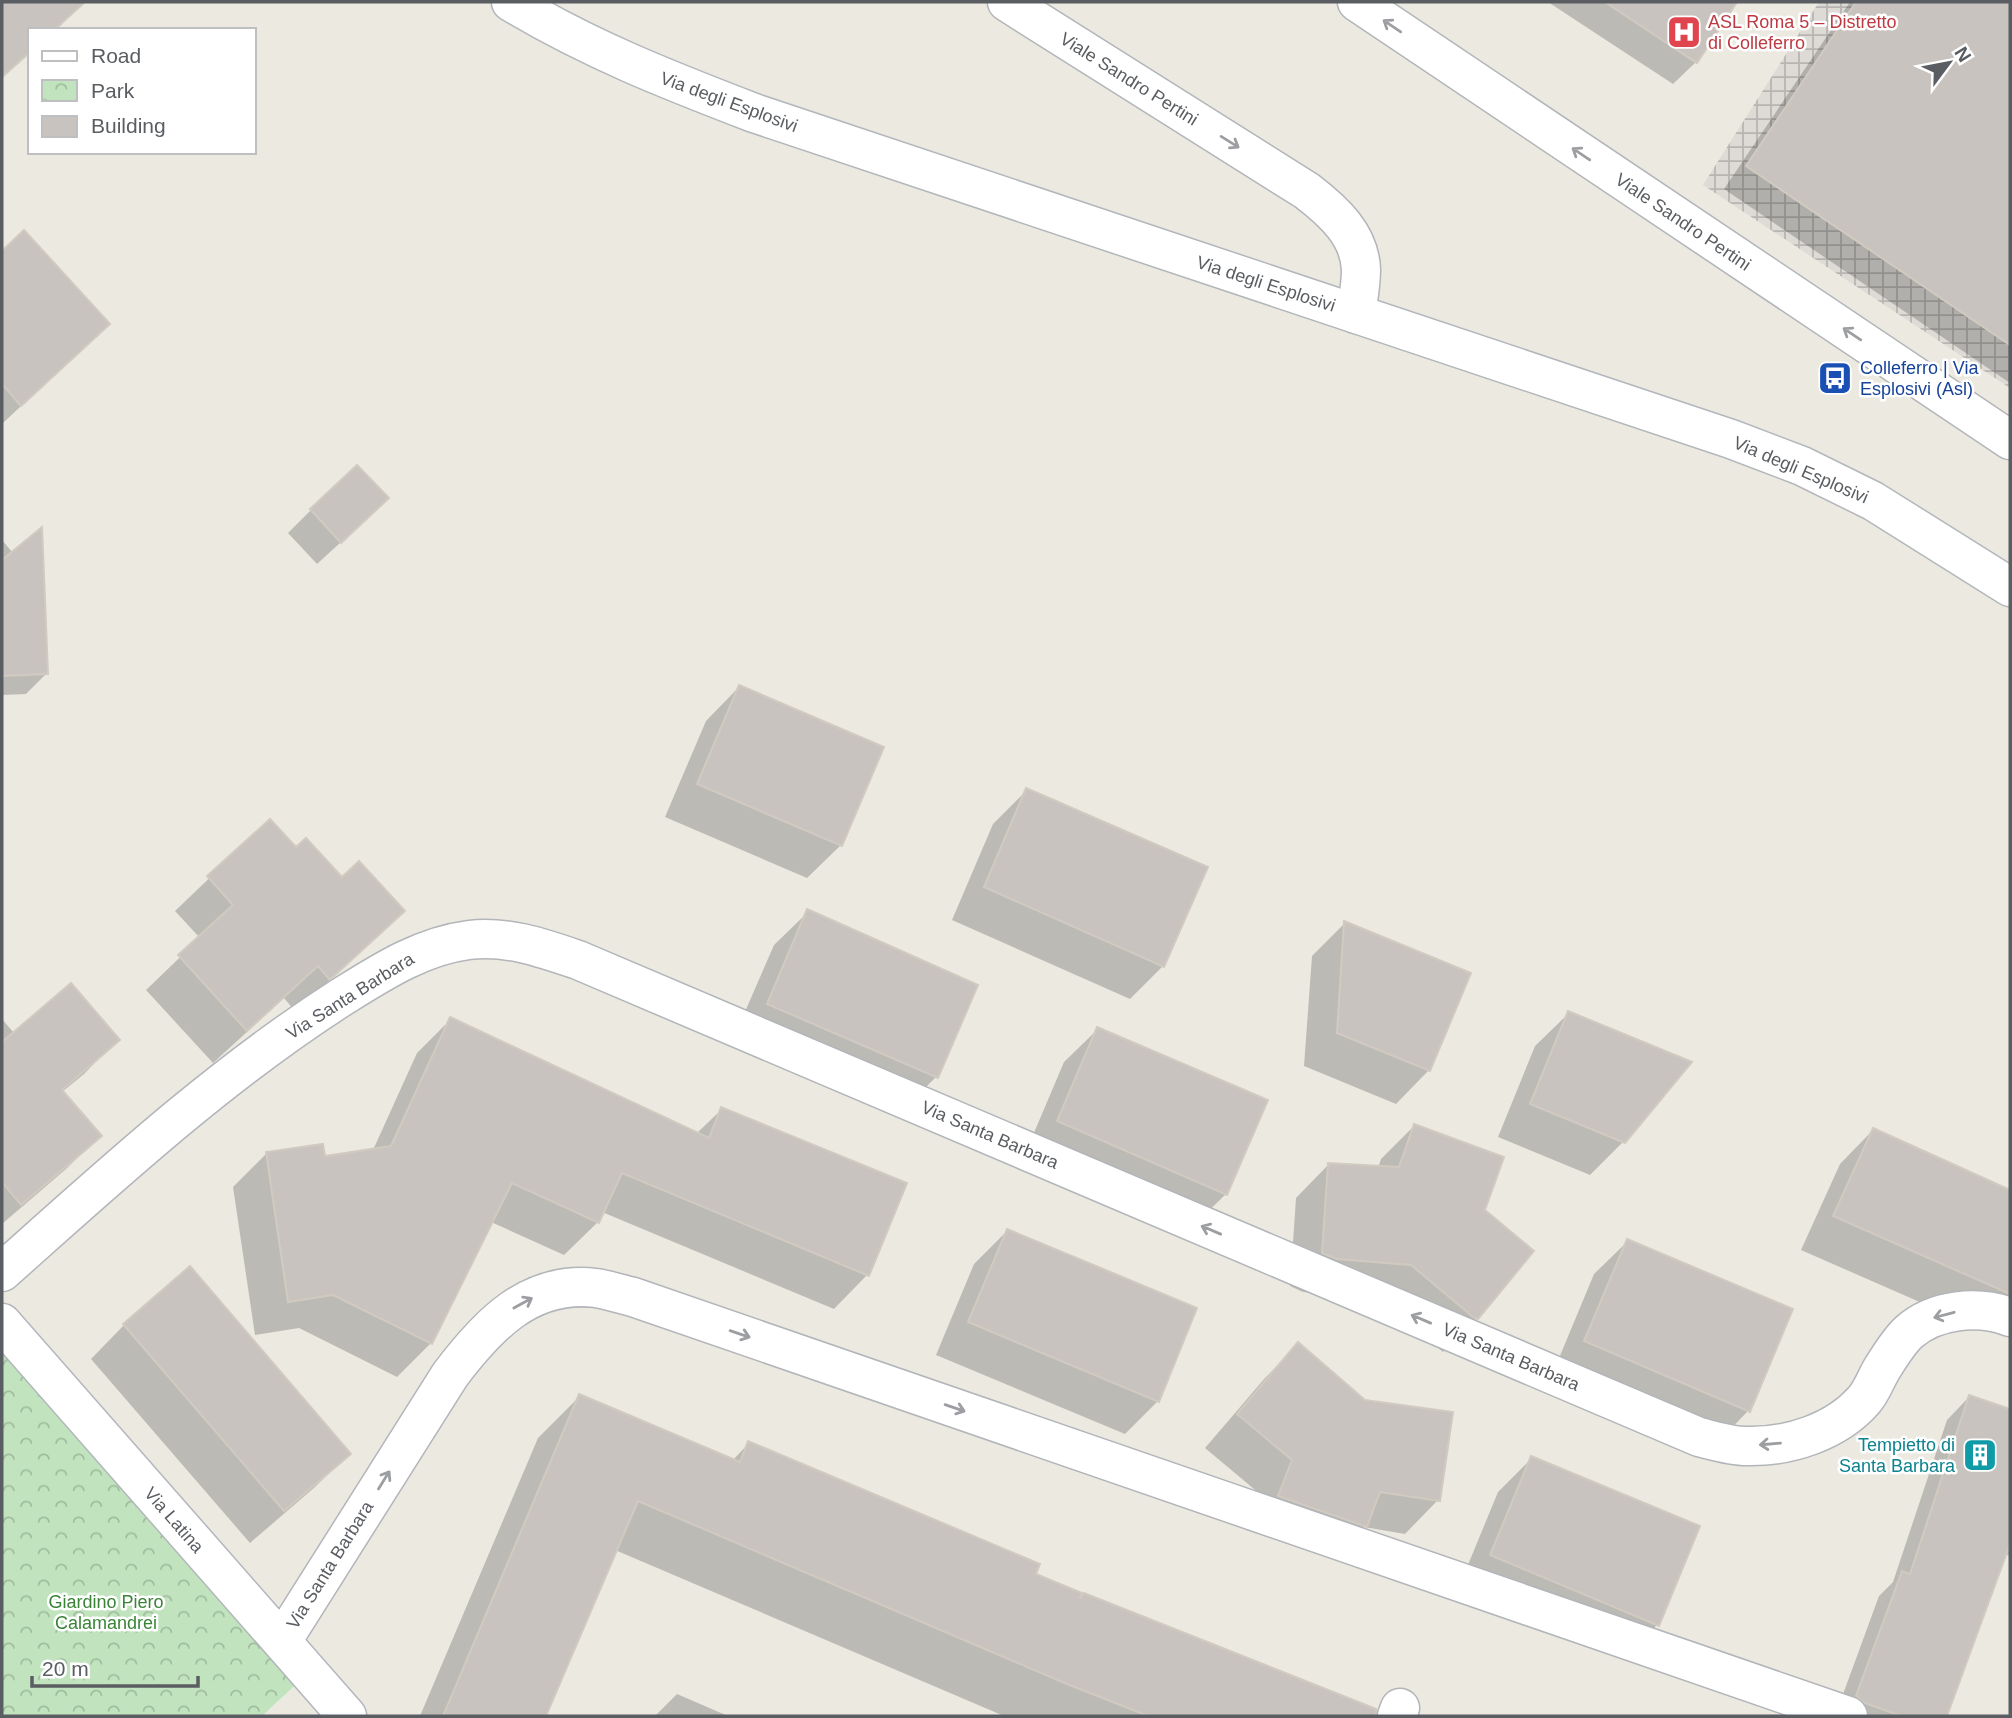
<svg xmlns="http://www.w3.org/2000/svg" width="2012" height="1718" font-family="Helvetica,sans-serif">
<defs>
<pattern id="industrial-grid" width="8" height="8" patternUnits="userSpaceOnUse" patternTransform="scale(1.75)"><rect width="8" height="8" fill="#dedbd6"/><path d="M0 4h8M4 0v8" fill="none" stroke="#b7b5b1"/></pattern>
<pattern id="park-crowns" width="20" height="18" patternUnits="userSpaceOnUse" patternTransform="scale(1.75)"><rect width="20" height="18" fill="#c1e4be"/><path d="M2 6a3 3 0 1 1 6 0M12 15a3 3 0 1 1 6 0" fill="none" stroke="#a0bc9e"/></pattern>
</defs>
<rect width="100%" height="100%" fill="#ece9e1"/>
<!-- industrial -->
<path fill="url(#industrial-grid)" d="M1819,2H2010V388L1703,185Z"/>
<!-- park -->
<path fill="url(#park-crowns)" d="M2,1348L306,1675L262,1716H2Z"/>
<!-- shadow -->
<path fill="#0003" d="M2,2H84L56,30H30V53L2,78Z
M1548,2H1735L1696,62L1673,84Z
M1850,2H2010V383L1724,189Z
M24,233L108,324L2,424V253Z
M311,510L364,521L317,564L288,533Z
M2,540L13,553L46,674L26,694L2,695Z
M739,687L841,845L807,878L665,817L706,721Z
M1027,790L1163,966L1130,999L952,920L993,824Z
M269,821L296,850L341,879L402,911L299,1009L295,1011L284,998L213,1063L146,990L200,938L175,911Z
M808,912L936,1077L903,1110L734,1037L774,945Z
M1345,923L1429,1070L1396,1104L1304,1066L1312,956Z
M1569,1013L1623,1142L1590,1175L1498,1137L1535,1046Z
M2,1019L14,1033L117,1040L84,1074L62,1092L99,1136L66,1169L2,1224Z
M450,1020L696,1134L722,1109L905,1184L867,1275L834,1309L602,1212L598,1222L564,1255L491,1222L431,1343L397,1377L299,1328L255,1335L233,1187L266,1154L324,1158L373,1150L417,1053Z
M1098,1029L1226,1194L1192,1227L1025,1154L1064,1062Z
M1414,1126L1483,1211L1477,1318L1443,1352L1377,1297L1303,1292L1290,1286L1296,1198L1329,1164L1378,1168L1381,1159Z
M1873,1130L2010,1192V1296L1979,1328L1801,1250L1840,1164Z
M1007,1231L1158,1401L1125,1434L936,1355L974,1264Z
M1628,1241L1748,1411L1715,1445L1552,1375L1594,1274Z
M189,1269L349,1453L315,1487L250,1543L91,1359L124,1325Z
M1298,1345L1438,1500L1405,1534L1364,1527L1332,1559L1246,1530L1260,1494L1205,1448L1265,1378Z
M580,1396L732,1461L749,1443L1033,1575L1075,1604L1375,1711L1374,1716H1004L615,1550L544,1716H420L538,1438Z
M1969,1397L2010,1411V1556L2005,1554L1945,1716H1835L1879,1596L1893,1582L1947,1420Z
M1532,1458L1657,1625L1624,1658L1458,1589L1498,1492Z
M677,1694L728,1716H655Z"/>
<!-- building -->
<path fill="#c8c3be" stroke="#d1cac0" stroke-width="2" d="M2,2H85L54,30H30V52L2,77Z
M1605,2H1737L1697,63Z
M1856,2H2010V345L1746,166Z
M24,230L110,324L21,406L2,384V251Z
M357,465L389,498L341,543L310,509Z
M42,527L48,674L2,676V560Z
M739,685L884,747L842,846L697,784Z
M1026,788L1208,867L1164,967L984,887Z
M270,819L296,847L306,838L342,877L359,861L405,911L334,976L329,979L318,966L247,1031L178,955L233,905L207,876Z
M807,909L978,985L938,1078L767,1004Z
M1344,921L1471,973L1430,1071L1337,1033Z
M71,983L120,1040L62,1090L102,1136L21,1205L2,1182V1042Z
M1568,1011L1692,1062L1625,1143L1530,1104Z
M450,1017L709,1138L721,1107L907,1183L869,1276L622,1173L599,1223L512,1183L432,1344L333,1295L288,1302L266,1152L323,1144L325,1156L391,1146Z
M1097,1027L1268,1100L1227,1195L1057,1121Z
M1414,1124L1504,1157L1485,1210L1534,1251L1478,1319L1473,1317L1411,1265L1337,1259L1322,1253L1328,1163L1399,1167Z
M1873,1128L2010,1190V1294L1833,1216Z
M1007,1229L1197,1308L1159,1402L968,1322Z
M1627,1239L1793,1309L1750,1412L1584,1341Z
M190,1266L351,1454L284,1511L123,1324Z
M1298,1342L1365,1400L1453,1412L1440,1501L1380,1492L1367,1527L1278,1496L1292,1460L1237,1414Z
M579,1394L740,1462L748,1441L1040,1564L1036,1574L1082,1593L1080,1598L1084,1593L1376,1709V1716H1148L1067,1684L638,1501L546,1716H443Z
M1969,1395L2010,1409V1544L1947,1716H1901L1865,1703L1856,1696L1902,1571L1910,1574Z
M1531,1456L1700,1526L1659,1626L1490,1555Z"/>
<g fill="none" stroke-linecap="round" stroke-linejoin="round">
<!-- minor casing -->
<g stroke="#b2b5b9" stroke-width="41">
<path id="minor" d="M1007,2L1307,191C1333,211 1360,235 1361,270C1361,285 1358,300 1356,314
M1357,2L2010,440
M2,1272C110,1176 217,1077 340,998C380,973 421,946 469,940C506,935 543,948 578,960L1699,1437C1715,1441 1731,1446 1747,1446C1789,1447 1836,1432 1864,1400C1872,1391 1876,1378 1883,1367C1890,1356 1899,1341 1909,1332C1935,1309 1978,1305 2010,1317
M282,1641L450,1375C487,1326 529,1280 596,1288C608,1290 621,1294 633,1297L1848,1716
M1397,1716L1400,1708"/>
</g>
<!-- secondary casing -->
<g stroke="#b3b7bc" stroke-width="41">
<path id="secondary" d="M511,2C589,49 668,80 754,113L1731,439L1802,466L1873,501L2010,587
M2,1323L347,1716"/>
</g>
<!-- minor -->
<use href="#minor" stroke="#fff" stroke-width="38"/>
<!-- secondary -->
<use href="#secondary" stroke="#fff" stroke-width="38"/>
</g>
<!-- one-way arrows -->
<defs><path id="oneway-shaft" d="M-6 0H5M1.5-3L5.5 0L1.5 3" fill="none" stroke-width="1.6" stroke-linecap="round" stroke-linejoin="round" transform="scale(1.75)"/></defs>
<g stroke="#9c9ea1">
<use href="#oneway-shaft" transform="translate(1392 26) rotate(-146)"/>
<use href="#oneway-shaft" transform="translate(1230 142) rotate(32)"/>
<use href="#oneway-shaft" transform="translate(1581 154) rotate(-146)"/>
<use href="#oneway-shaft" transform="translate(1852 334) rotate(-146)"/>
<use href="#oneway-shaft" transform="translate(1211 1230) rotate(-157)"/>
<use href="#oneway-shaft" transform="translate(523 1303) rotate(-29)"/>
<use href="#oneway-shaft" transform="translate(1944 1315) rotate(165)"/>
<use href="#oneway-shaft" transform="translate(1421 1319) rotate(-157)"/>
<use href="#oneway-shaft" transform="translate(740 1334) rotate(19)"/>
<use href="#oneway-shaft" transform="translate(955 1408) rotate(19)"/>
<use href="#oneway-shaft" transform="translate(1770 1444) rotate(175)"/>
<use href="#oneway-shaft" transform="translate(384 1480) rotate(-58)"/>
</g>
<!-- icons -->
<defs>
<g id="hospital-square" transform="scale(1.75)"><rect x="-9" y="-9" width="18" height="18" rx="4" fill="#e0444e" stroke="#fff"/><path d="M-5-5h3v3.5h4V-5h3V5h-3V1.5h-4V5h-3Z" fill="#fff"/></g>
<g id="bus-square" transform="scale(1.75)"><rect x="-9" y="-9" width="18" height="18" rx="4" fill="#1a4fb4" stroke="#fff"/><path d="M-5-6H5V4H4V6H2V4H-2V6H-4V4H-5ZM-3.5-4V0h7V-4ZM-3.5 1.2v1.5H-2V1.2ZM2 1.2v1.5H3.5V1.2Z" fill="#fff"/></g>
<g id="building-square" transform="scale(1.75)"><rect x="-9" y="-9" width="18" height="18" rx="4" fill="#0f9aa8" stroke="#fff"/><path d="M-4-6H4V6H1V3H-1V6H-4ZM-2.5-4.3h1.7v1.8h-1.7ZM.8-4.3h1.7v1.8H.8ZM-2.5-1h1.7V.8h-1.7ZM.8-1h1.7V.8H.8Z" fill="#fff"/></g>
</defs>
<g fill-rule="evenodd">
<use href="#hospital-square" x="1684" y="32"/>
<use href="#bus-square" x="1835" y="378"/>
<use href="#building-square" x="1980" y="1455"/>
</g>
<g text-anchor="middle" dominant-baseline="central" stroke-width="5" stroke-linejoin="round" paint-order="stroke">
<!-- health labels -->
<g font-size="18" fill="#be3a42" stroke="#fff" text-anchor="start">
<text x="1708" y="22">ASL Roma 5 – Distretto<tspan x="1708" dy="21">di Colleferro</tspan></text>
</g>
<!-- street labels -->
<g font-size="18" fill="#5a5e62" stroke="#fff">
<text transform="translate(1129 79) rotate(32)">Viale Sandro Pertini</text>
<text transform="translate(729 102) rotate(20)">Via degli Esplosivi</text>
<text transform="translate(1683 222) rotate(34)">Viale Sandro Pertini</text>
<text transform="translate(1266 284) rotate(18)">Via degli Esplosivi</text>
<text transform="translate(1801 470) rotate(23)">Via degli Esplosivi</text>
<text transform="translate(350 996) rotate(-32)">Via Santa Barbara</text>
<text transform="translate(990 1135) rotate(23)">Via Santa Barbara</text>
<text transform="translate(1511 1357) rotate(23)">Via Santa Barbara</text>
<text transform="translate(174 1520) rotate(49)">Via Latina</text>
<text transform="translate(330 1565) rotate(-58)">Via Santa Barbara</text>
</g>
<!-- transit labels -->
<g font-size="18" fill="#164399" stroke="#fff" text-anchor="start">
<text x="1860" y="368">Colleferro | Via<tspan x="1860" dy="21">Esplosivi (Asl)</tspan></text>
</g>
<!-- culture labels -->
<g font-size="18" fill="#0d838f" stroke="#fff" text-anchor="end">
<text x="1955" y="1445">Tempietto di<tspan x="1955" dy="21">Santa Barbara</tspan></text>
</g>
<!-- park labels -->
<g font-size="18" fill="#398437" stroke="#fff">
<text x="106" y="1602">Giardino Piero<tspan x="106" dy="21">Calamandrei</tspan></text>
</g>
</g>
<!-- border -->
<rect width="2012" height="1718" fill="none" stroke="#5a5e62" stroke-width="7"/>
<!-- legend -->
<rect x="28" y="28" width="228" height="126" fill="#ffffff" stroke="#bdbfc0" stroke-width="2"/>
<rect x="42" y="51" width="35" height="10" fill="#ffffff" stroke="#bdbfc0" stroke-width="2"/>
<text x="91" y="63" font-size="21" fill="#5a5e62">Road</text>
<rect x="42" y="80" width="35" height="21" fill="url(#park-crowns)" stroke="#bdbfc0" stroke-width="2"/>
<text x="91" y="98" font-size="21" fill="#5a5e62">Park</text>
<rect x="42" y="116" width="35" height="21" fill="#c8c3be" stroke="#bdbfc0" stroke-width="2"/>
<text x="91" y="133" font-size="21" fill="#5a5e62">Building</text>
<!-- north arrow -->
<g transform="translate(1949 63) rotate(58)" stroke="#ffffff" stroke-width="5" paint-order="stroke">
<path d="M0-5L12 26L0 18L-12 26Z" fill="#5a5e62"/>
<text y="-10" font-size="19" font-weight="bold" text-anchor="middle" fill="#5a5e62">N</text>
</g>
<!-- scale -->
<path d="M32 1676v10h166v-10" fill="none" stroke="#5a5e62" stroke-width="3.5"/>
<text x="42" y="1676" font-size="21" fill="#5a5e62" stroke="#ffffff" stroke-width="5" paint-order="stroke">20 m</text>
</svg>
